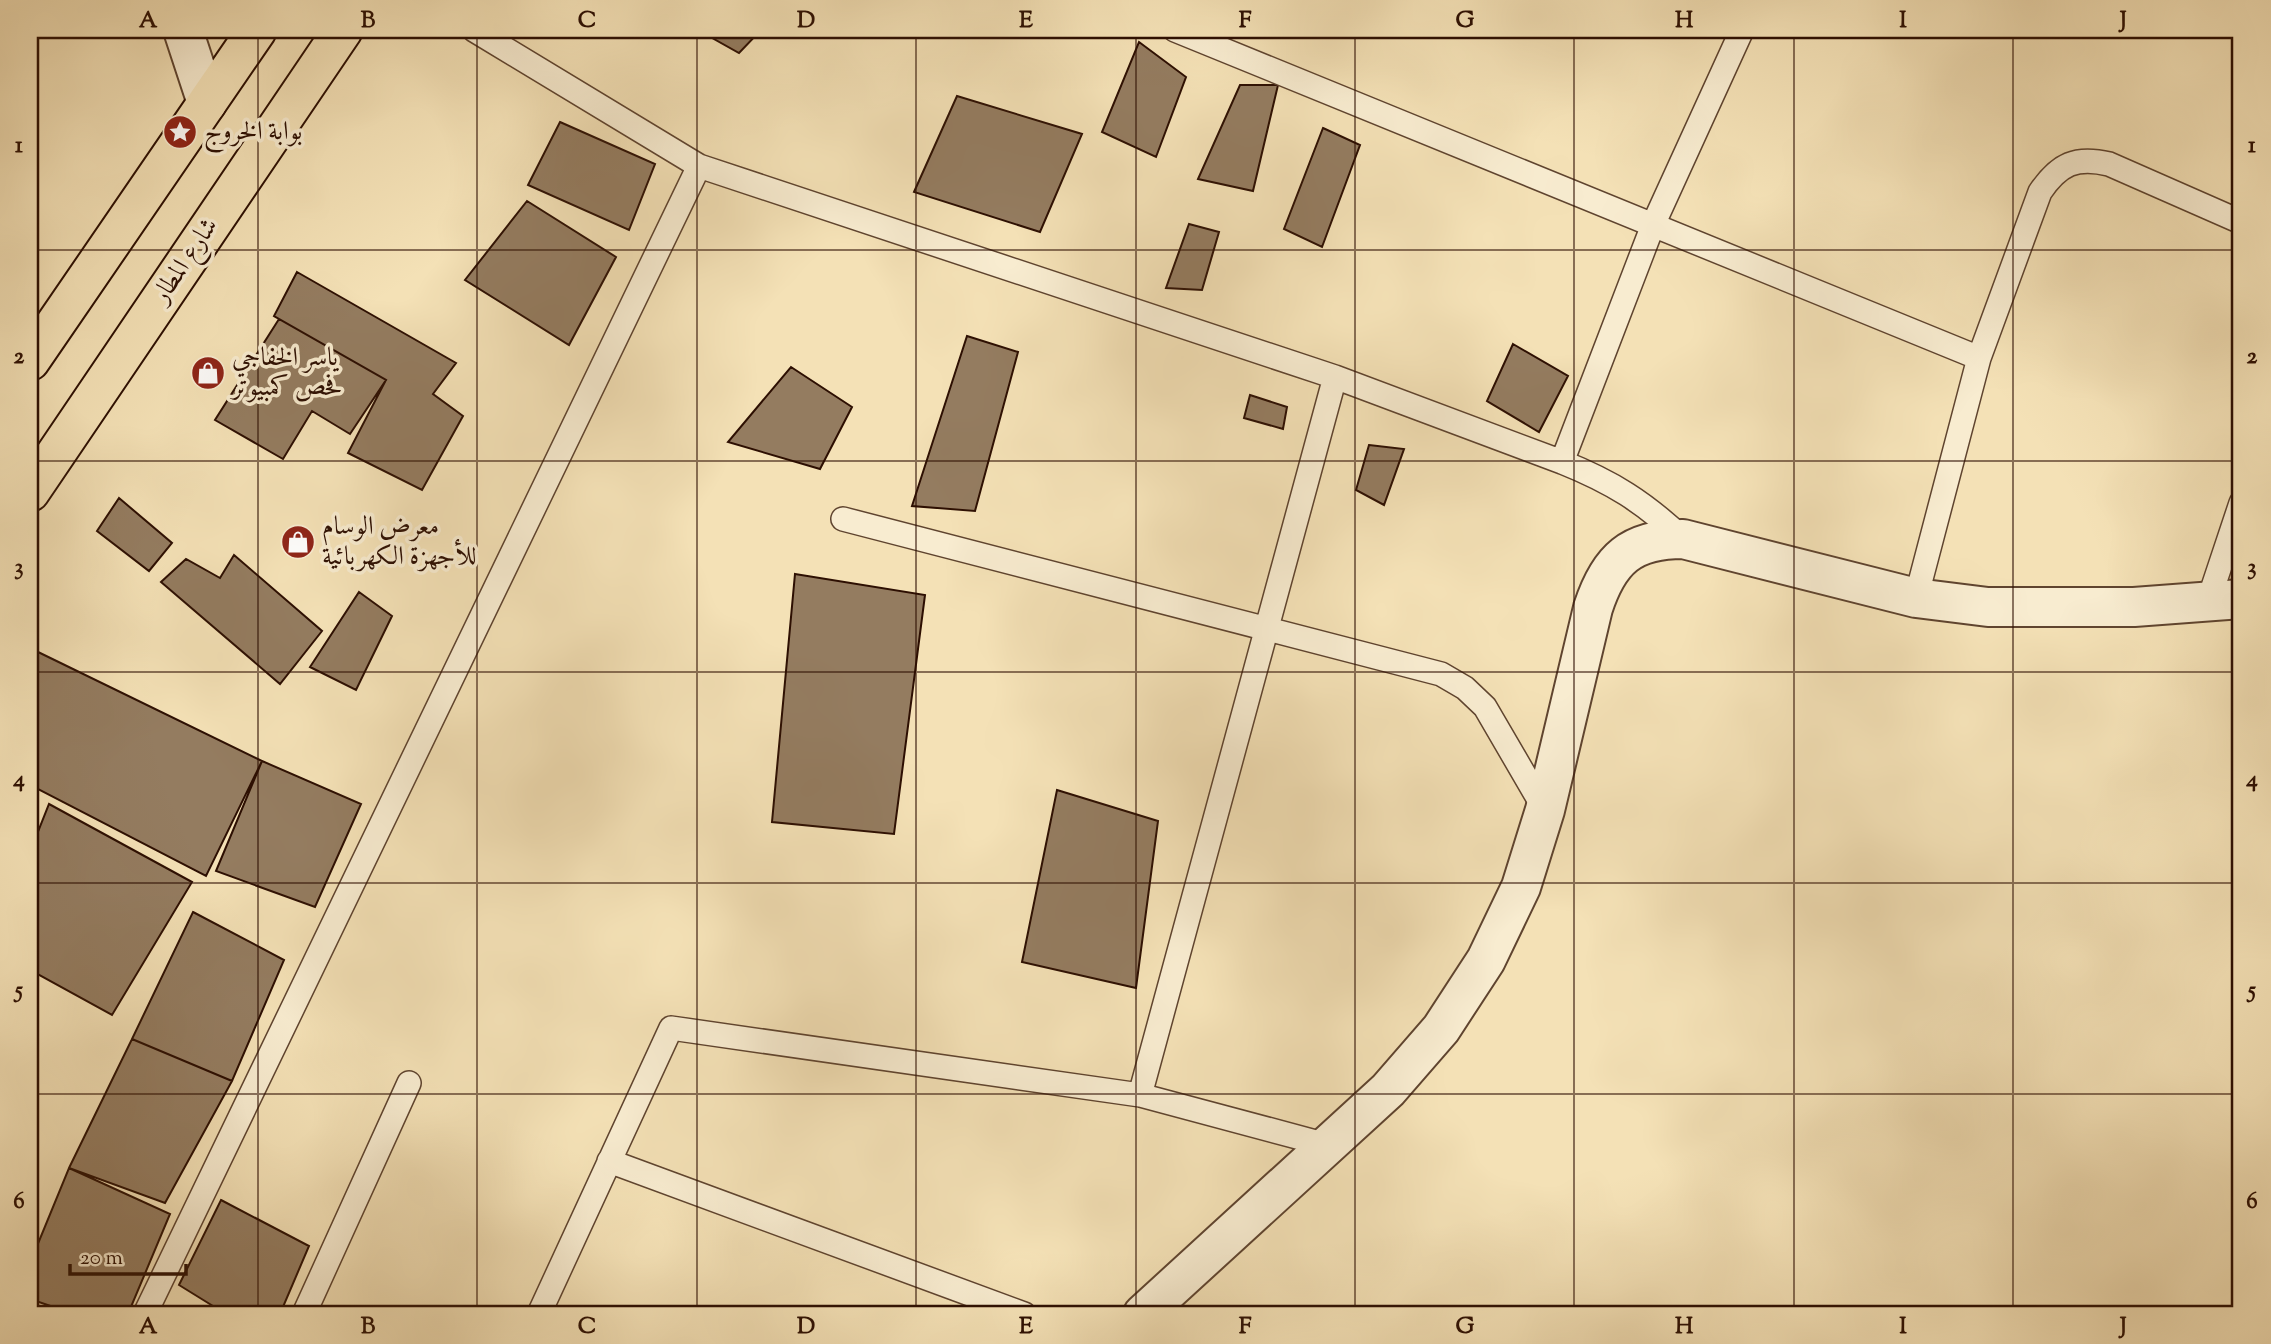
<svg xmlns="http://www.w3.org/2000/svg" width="2271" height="1344" font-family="'Sorts Mill Goudy',Amiri,serif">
<rect width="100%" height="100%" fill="#f4e1b6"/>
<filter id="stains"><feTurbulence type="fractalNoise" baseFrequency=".00286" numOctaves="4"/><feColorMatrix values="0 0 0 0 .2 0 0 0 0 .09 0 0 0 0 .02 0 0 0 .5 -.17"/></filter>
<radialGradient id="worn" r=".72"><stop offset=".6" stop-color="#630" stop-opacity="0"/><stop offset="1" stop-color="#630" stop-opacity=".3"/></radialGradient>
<!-- building -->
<path fill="#947c60" stroke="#2d0f02" stroke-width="2" d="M698,30H761L739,53Z
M1139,42L1186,77L1156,157L1102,132Z
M1240,85H1278L1253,191L1198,179Z
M957,96L1082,134L1040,232L914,192Z
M560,122L655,164L629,230L528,185Z
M1323,128L1360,145L1322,247L1284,229Z
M527,201L616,257L569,345L465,280Z
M1189,224L1219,232L1202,290L1166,288Z
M297,272L456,363L433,394L463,416L422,490L348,453L386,380L274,316Z
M279,319L386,380L350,434L312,411L283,459L215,420Z
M967,336L1018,352L975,511L912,506Z
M1513,344L1568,376L1539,432L1487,401Z
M791,367L852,407L820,469L728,442Z
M1250,395L1287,407L1283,429L1244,418Z
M1369,445L1404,449L1384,505L1356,490Z
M119,498L172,543L149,571L97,531Z
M234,555L322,631L280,684L161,582L186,559L220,578Z
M795,574L925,595L894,834L772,822Z
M359,592L392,616L356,690L310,667Z
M36,651L262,761L206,876L30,785V663Z
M262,761L361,804L315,907L216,871Z
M1057,790L1158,821L1136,988L1022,962Z
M49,804L192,882L112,1015L30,970V852Z
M193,912L284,960L232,1081L132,1039Z
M132,1039L232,1081L165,1203L69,1168Z
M69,1168L170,1214L128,1314H74L30,1299V1263Z
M221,1200L309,1246L280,1314H226L179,1285Z"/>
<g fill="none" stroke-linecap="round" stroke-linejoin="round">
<!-- service casing -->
<g stroke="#5f442f" stroke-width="26">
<path id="service" d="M474,30L699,166L1335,377L1562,462C1612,482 1644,502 1683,539
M1175,30L1979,358
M1562,462L1653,225L1742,30
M843,519L1441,674L1465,688L1485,707L1545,810
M1916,598L1979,358L2040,192C2059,164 2076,156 2109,164L2241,222
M2208,602L2241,503
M1140,1095L1335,377
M609,1161L1024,1314
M145,1314L699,166
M304,1314L409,1083
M539,1314L671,1028L1140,1095L1327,1145"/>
</g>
<!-- minor casing -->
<g stroke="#5f442f" stroke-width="42">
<path id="minor" d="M183,30L207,103
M1143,1314L1388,1090L1441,1029L1486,960L1521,887L1545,810L1593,608C1609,559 1631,539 1683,539L1916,598L1988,607H2134L2241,599"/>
</g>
<!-- primary casing -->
<g stroke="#2d0f02" stroke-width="42">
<path id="primary" d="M30,361L257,30
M30,492L343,30"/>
</g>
<!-- service -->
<use href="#service" stroke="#f8ecd0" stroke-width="23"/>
<!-- minor -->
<use href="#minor" stroke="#f8ecd0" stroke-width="38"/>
<!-- primary -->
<use href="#primary" stroke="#f4e1b6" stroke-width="38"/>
</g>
<!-- grid -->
<path fill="none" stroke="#2d0f02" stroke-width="2" stroke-opacity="0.55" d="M258,30V1314M477,30V1314M697,30V1314M916,30V1314M1136,30V1314M1355,30V1314M1574,30V1314M1794,30V1314M2013,30V1314M30,250H2241M30,461H2241M30,672H2241M30,883H2241M30,1094H2241"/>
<!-- icons -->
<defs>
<g id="sight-disc" transform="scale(1.75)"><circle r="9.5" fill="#8f2418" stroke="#f8ecd0"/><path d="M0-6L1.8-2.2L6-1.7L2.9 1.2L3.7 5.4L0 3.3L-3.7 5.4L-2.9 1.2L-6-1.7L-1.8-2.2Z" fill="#fff"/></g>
<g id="shop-disc" transform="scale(1.75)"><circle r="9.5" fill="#8f2418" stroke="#f8ecd0"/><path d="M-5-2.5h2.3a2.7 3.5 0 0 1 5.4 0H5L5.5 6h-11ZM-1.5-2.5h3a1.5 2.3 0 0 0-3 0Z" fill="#fff"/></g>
</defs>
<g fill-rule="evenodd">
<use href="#sight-disc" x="180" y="132"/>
<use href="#shop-disc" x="208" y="373"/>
<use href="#shop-disc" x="298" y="542"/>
</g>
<g text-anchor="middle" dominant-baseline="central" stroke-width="7" stroke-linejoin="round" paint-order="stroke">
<!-- poi labels -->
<g font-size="26" fill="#2d0f02" stroke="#f8ecd0" text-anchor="start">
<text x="204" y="132">بوابة الخروج</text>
<text x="232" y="358">ياسر الخفاجي<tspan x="232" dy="30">فحص كمبيوتر</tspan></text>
<text x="322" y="527">معرض الوسام<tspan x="322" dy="30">للأجهزة الكهربائية</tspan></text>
</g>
<!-- street labels -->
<g font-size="26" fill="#2d0f02" stroke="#f8ecd0">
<text transform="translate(186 261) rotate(-56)">شارع المطار</text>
</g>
</g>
<!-- margin -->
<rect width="2271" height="1344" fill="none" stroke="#f4e1b6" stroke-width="77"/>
<!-- scale -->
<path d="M70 1264v10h116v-10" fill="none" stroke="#2d0f02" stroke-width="3.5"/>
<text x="80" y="1264" font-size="21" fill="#2d0f02" stroke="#f8ecd0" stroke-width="5" paint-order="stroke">20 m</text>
<rect x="38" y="38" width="2194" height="1268" fill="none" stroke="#2d0f02" stroke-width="2.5"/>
<g font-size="23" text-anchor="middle" font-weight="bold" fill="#2d0f02">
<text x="148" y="27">A</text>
<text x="368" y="27">B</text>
<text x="587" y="27">C</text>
<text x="806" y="27">D</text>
<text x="1026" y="27">E</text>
<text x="1245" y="27">F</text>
<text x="1465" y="27">G</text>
<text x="1684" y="27">H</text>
<text x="1903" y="27">I</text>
<text x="2123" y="27">J</text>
<text x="19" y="152">1</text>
<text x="2252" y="152">1</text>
<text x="19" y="363">2</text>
<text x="2252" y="363">2</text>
<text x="19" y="574">3</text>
<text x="2252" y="574">3</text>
<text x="19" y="786">4</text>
<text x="2252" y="786">4</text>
<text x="19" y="997">5</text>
<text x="2252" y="997">5</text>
<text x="19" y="1208">6</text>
<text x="2252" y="1208">6</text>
<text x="148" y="1333">A</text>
<text x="368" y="1333">B</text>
<text x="587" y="1333">C</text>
<text x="806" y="1333">D</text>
<text x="1026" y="1333">E</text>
<text x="1245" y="1333">F</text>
<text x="1465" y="1333">G</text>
<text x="1684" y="1333">H</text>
<text x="1903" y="1333">I</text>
<text x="2123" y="1333">J</text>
</g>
<rect width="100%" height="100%" filter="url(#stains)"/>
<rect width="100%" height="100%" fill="url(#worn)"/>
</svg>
